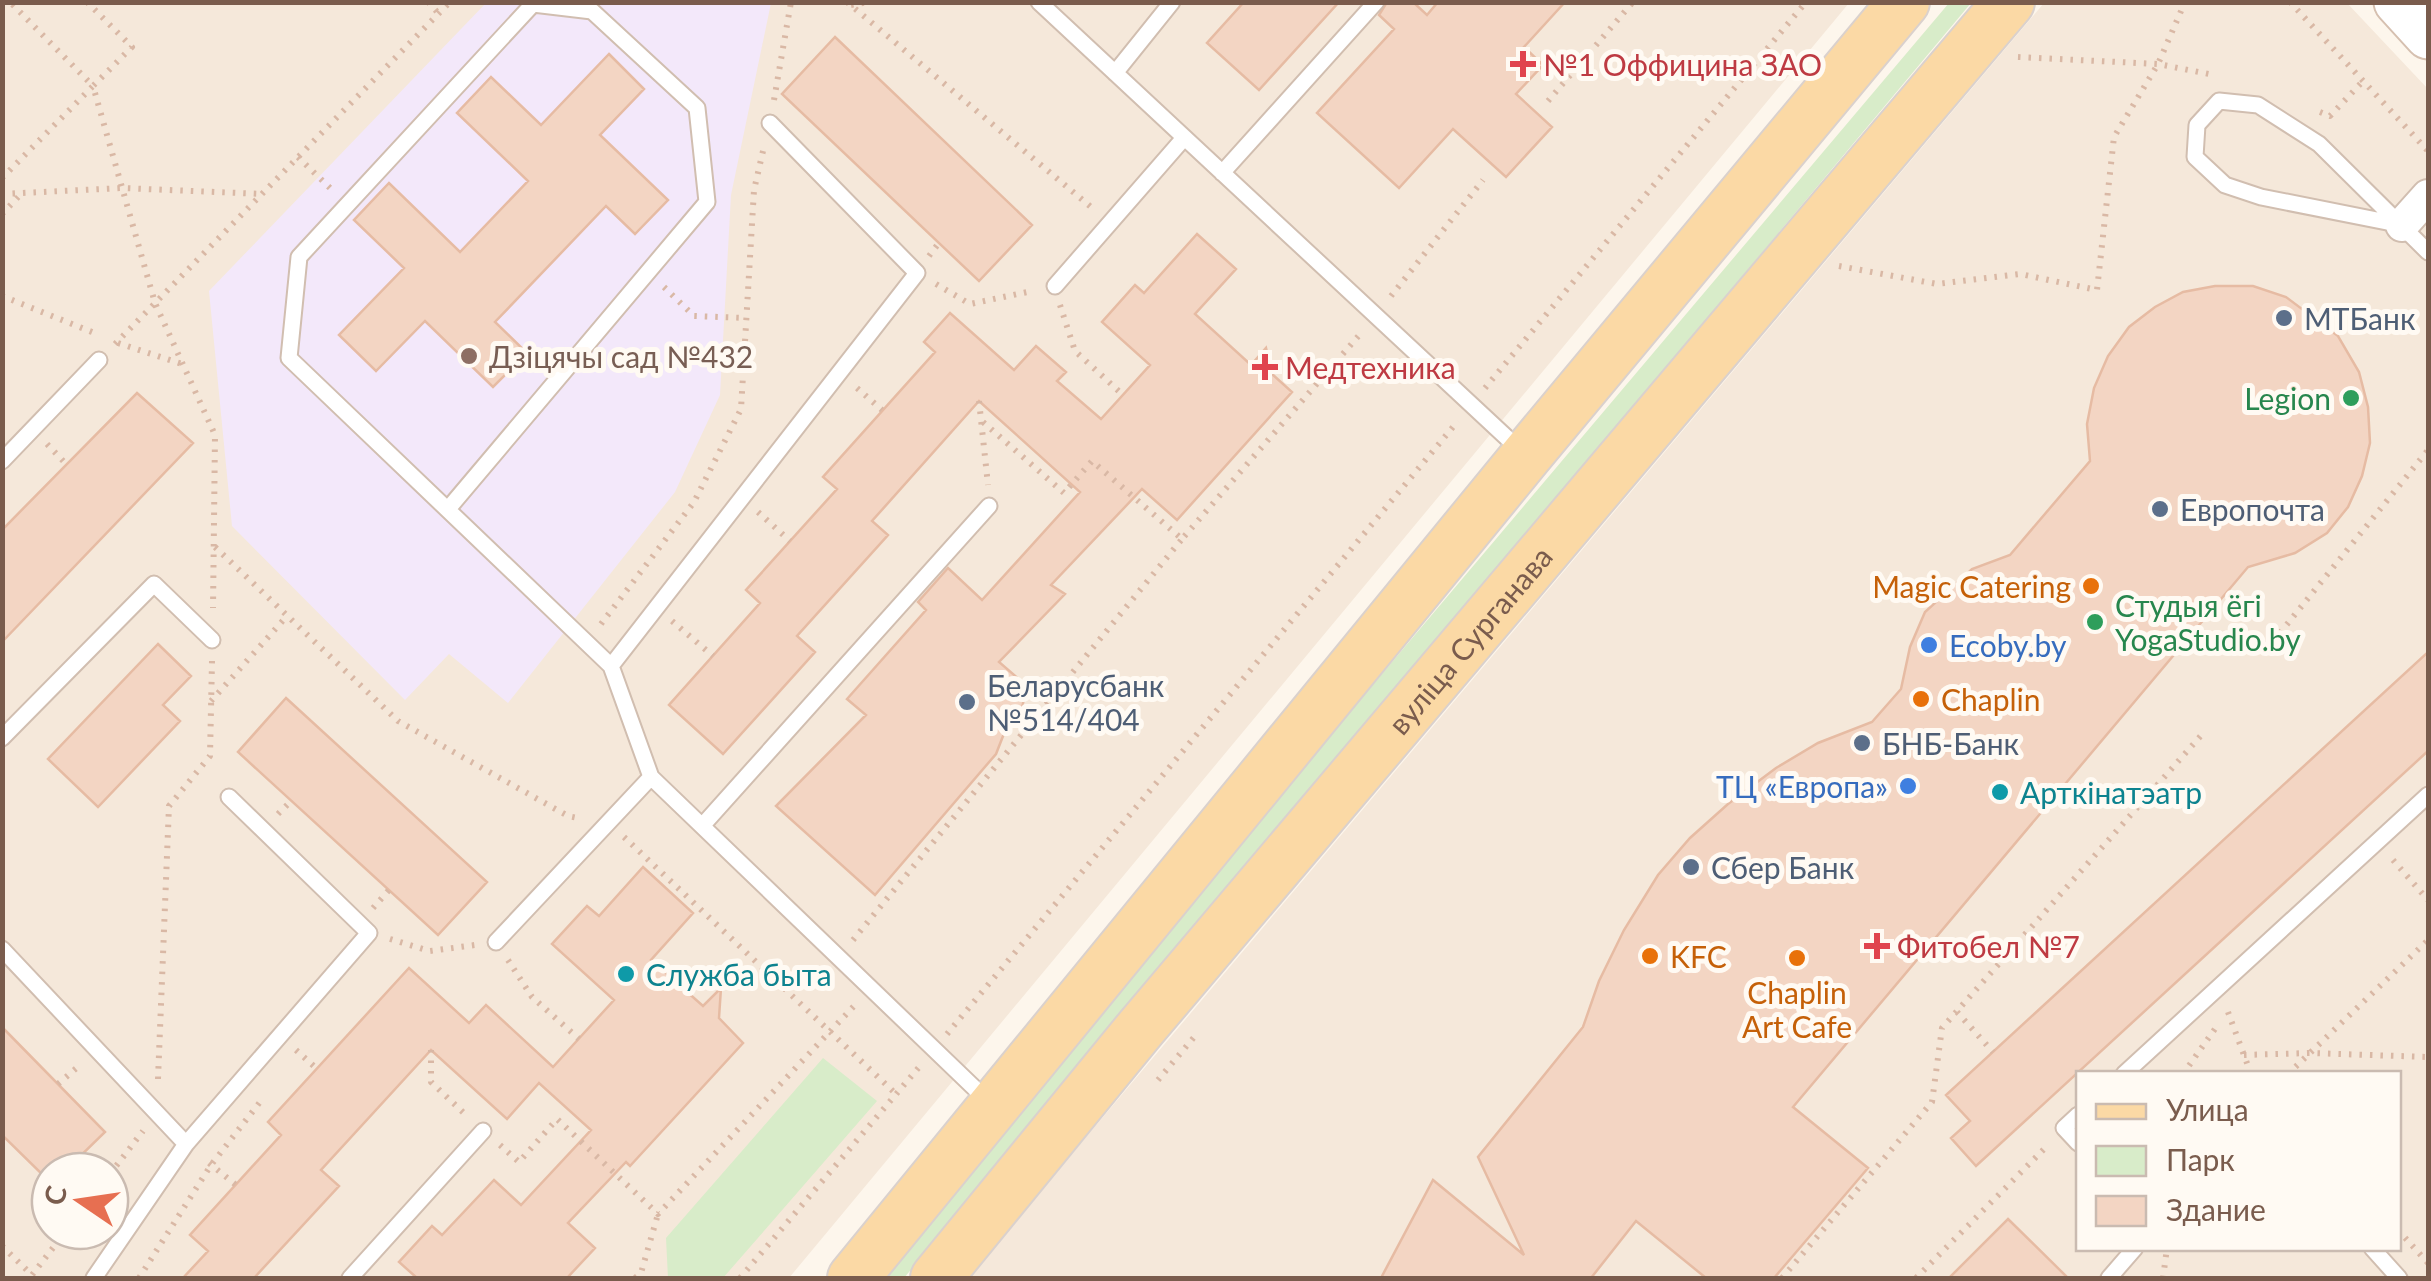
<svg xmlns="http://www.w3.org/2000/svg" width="2431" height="1281" font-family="Lato,sans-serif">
<rect width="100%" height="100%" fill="#fdf6ec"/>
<!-- residential -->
<path fill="#f5e8da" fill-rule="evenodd" d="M2,3H1849L789,1278H3ZM50,1171H110V1231H50Z
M2044,3H2347L2428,89V1278H967ZM2078,1074H2398V1248H2078Z"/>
<!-- education -->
<path fill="#f3e8fa" d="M486,3H771L731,195L720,395L675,492L508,703L449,654L405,700L232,526L209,291Z"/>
<!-- green -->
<path fill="#d8ecc9" d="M1949,3H1971L904,1278H877L1010,1114Z
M823,1058L877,1101L723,1278H668L666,1238Z"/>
<!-- building -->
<path fill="#f3d5c3" stroke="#e6bba3" stroke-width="2.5" d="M1244,2H1339L1259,90L1207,43Z
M1387,2H1413L1427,15L1438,2H1565L1524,47L1543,65L1516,94L1552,127L1506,177L1453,129L1399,188L1317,113L1394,29L1379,15Z
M835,37L1032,225L979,281L782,94Z
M609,54L644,89L600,135L668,200L635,234L606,206L495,322L527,353L493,387L425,321L376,371L339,335L404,268L354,220L389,183L460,252L528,181L457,113L491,77L541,125Z
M1197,234L1236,269L1195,314L1251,365L1266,348L1272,374L1292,392L1177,520L1142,489L1051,585L1065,594L999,662L1027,686L1021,712L1005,731L996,754L875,895L776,806L866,715L847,699L926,610L918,602L948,568L982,600L1080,492L979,401L872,521L888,535L797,636L815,652L723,754L669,705L760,603L746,590L837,489L823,477L935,352L924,342L950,313L1014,370L1036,346L1066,372L1057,381L1101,419L1150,365L1102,322L1135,285L1144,293Z
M2215,286H2253L2286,297L2338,336L2359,372L2368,407L2370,443L2362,476L2348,507L2327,533L2295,553L2248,567L1793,1107L1868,1168L1774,1278H1706L1636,1221L1591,1278H1381L1433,1180L1524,1255L1478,1157L1583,1027L1599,981L1624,930L1658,875L1690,838L1728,804L1776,768L1818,743L1872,722L1901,689L1910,647L1925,612L1972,569L2010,555L2090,461L2087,424L2094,388L2108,356L2129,327L2155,307L2183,292Z
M137,393L193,443L2,642V530Z
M158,644L191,676L163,705L180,721L98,807L48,759Z
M2428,652V751L1976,1166L1951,1138L1970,1121L1946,1095Z
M286,698L487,882L438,935L238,752Z
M643,867L693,913L651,960L703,1006L721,988L719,1018L743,1043L630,1166L626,1162L568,1223L595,1248L567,1278H417L399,1262L432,1226L442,1235L494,1180L521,1205L591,1130L539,1083L507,1119L431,1050L321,1170L339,1186L254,1278H183L208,1251L190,1235L281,1135L268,1122L409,968L469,1023L486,1005L553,1067L614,1000L552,944L587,906L599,916Z
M2,1027L105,1132L65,1171H50V1182L2,1135Z
M2008,1219L2068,1278H1949Z"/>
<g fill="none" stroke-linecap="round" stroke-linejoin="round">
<!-- service casing -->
<g stroke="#d1beb0" stroke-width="19">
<path id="service" d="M1039,2L1520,450
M1115,73L1172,2
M1222,173L1376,2
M2402,225L2261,197L2225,185L2195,157L2197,125L2219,101L2258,105L2319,144L2428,252
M1055,286L1184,138
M2,461L99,360
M448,509L707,202L697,108L592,11L533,4L299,257L289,358L611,666L651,777L990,1103
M611,666L917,273L770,123
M2,738L154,584L212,640
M702,826L989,506
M496,942L651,777
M2,949L186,1144L94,1278
M2124,1074L2428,795
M2078,1115L2064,1128L2078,1143
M186,1144L369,933L229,797
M2372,1248L2399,1278
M350,1278L483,1131
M2109,1278L2135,1248"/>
</g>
<!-- minor casing -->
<g stroke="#d1beb0" stroke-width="36">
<path id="minor" d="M2402,225L2428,196"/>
</g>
<!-- secondary casing -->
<g stroke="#d6c0b0" stroke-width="49">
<path id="secondary" d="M2397,2L2428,36"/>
</g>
<!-- primary casing -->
<g stroke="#dad1cd" stroke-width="54">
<g id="primary">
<path d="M853,1278L1526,456L1904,2"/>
<path id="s1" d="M936,1278L1140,1029L2009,2"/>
</g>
</g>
<!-- path -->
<path stroke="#d9b8a5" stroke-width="6" stroke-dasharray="2.5 8" stroke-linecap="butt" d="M87,2L132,47L93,86L155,303L215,435L213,608
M428,2L439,14
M847,2L1091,207
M2290,2L2428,151
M851,5L868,2
M2018,57L2158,64L2214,75
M774,100L791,2
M1548,101L1633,2
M2320,112L2330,116L2363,81
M298,157L330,188
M2,178L93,86L10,2
M2,194L122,188L263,194
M2,214L21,194
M929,256L938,244
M1839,266L1937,284L2020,274L2097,290L2114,137L2158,64L2185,2
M936,284L970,304L1032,291
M664,287L694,316L746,318
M2,296L97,334
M1391,296L1483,180
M1060,305L1075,351L1123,395
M118,343L182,364
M115,344L450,2
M857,388L882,410
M1485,388L1806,2
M979,401L988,485
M983,422L1064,493L1092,461L1182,539L1361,333
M47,444L67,465
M758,512L790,541
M215,547L398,721L568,816L578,818
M672,621L713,656
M601,624L694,502L741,409L754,190L763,151
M2267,649L2428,450
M211,701L287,616
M278,814L291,801
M624,837L896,1094
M2393,860L2428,900
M373,908L389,890
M390,939L430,951L475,945
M853,940L1182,539
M508,960L532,997L579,1039
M1957,1012L1993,1052
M2228,1012L2251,1074
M947,1034L1458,421
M296,1050L317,1069
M431,1050V1082L468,1117
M2244,1055L2310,1053L2428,1057
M2183,1074L2217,1026
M2288,1074L2428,940
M158,1079L169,806L210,756L212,661
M1158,1080L1195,1036
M58,1084L80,1065
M500,1145L519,1162L557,1119L658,1214L854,1006
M209,1163L236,1185
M110,1174L143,1131
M2398,1230L2428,1263
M2,1246L32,1275L66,1231
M139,1278L211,1165L260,1102
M635,1278L641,1273L658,1214
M740,1278L920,1066
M1782,1278L1932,1102L1942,1028L2205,731
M1916,1278L2049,1144
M2163,1278L2167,1248"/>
<!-- service -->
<use href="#service" stroke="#fff" stroke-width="15"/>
<!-- minor -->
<use href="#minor" stroke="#fff" stroke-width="32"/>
<!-- secondary -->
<use href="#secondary" stroke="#fff" stroke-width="45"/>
<!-- primary -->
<use href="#primary" stroke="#fbd9a5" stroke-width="50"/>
</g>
<!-- markers -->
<g fill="#e0444e" stroke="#fffaf3" stroke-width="4">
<path d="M1518 49h10v10h10v10h-10v10h-10v-10h-10v-10h10z"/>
<path d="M1260 352h10v10h10v10h-10v10h-10v-10h-10v-10h10z"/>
<path d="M1872 931h10v10h10v10h-10v10h-10v-10h-10v-10h10z"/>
</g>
<g fill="#5c6f8a" stroke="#fffaf3" stroke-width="4">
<circle cx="2284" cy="318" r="10"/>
<circle cx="2160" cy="509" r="10"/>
<circle cx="967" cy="702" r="10"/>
<circle cx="1862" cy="743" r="10"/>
<circle cx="1691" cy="867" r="10"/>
</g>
<circle fill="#8d6e63" stroke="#fffaf3" stroke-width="4" cx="469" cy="356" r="10"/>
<g fill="#2e9e5b" stroke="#fffaf3" stroke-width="4">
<circle cx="2351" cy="398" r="10"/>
<circle cx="2095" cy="622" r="10"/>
</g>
<g fill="#e8710a" stroke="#fffaf3" stroke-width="4">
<circle cx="2091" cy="586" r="10"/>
<circle cx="1921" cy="699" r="10"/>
<circle cx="1650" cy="956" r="10"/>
<circle cx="1797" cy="958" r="10"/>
</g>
<g fill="#3f7fe0" stroke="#fffaf3" stroke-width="4">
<circle cx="1929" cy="645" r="10"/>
<circle cx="1908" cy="786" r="10"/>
</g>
<g fill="#0f9aa8" stroke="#fffaf3" stroke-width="4">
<circle cx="2000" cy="792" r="10"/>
<circle cx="626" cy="974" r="10"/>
</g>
<g text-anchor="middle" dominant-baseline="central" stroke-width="10" stroke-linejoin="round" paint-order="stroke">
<!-- health labels -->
<g font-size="30" fill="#be3a42" stroke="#fffaf3" text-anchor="start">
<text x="1543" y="64">№1 Оффицина ЗАО</text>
<text x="1285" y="367">Медтехника</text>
<text x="1897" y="946">Фитобел №7</text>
</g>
<!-- service labels -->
<g font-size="30" fill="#4e5e75" stroke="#fffaf3" text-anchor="start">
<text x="2304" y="318">МТБанк</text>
<text x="2180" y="509">Европочта</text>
<text x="987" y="685">Беларусбанк<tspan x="987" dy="34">№514/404</tspan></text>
<text x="1882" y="743">БНБ-Банк</text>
<text x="1711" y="867">Сбер Банк</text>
</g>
<!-- education labels -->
<g font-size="30" fill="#785e54" stroke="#fffaf3" text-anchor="start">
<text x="489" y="356">Дзіцячы сад №432</text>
</g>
<!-- leisure labels -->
<g font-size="30" fill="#27864d" stroke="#fffaf3" text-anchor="end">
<text x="2331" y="398">Legion</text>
<text x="2115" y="605" text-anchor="start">Студыя ёгі<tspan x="2115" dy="34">YogaStudio.by</tspan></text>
</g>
<!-- food labels -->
<g font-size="30" fill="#c56008" stroke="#fffaf3" text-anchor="start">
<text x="2071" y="586" text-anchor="end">Magic Catering</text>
<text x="1941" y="699">Chaplin</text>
<text x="1670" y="956">KFC</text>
<text x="1797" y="992" text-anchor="middle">Chaplin<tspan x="1797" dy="34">Art Cafe</tspan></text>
</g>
<!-- street labels -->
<g font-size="30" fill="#7a5c4d" stroke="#fffaf3">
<text stroke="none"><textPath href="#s1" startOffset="832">вуліца Сурганава</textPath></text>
</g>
<!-- shop labels -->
<g font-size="30" fill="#366cbe" stroke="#fffaf3" text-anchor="start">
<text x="1949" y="645">Ecoby.by</text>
<text x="1888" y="786" text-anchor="end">ТЦ «Европа»</text>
</g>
<!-- culture labels -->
<g font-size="30" fill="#0d838f" stroke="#fffaf3" text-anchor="start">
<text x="2020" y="792">Арткінатэатр</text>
<text x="646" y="974">Служба быта</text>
</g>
</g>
<!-- border -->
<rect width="2431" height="1281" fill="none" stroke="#7a5c4d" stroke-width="10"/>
<!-- legend -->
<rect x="2076" y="1071" width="325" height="180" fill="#fffaf3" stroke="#cabbb1" stroke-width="2.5"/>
<rect x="2096" y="1104" width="50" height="15" fill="#fbd9a5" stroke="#cabbb1" stroke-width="2.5"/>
<text x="2166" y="1121" font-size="30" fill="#7a5c4d">Улица</text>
<rect x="2096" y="1146" width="50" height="30" fill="#d8ecc9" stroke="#cabbb1" stroke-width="2.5"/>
<text x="2166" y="1171" font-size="30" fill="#7a5c4d">Парк</text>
<rect x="2096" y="1196" width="50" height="30" fill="#f3d5c3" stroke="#cabbb1" stroke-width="2.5"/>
<text x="2166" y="1221" font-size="30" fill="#7a5c4d">Здание</text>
<!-- north arrow -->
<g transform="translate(80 1201) rotate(283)"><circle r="48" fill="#fffaf3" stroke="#cabbb1" stroke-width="2.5"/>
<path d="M0-8L18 38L0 25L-18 38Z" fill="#e76f51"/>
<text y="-15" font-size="28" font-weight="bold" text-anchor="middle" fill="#7a5c4d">С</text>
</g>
</svg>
